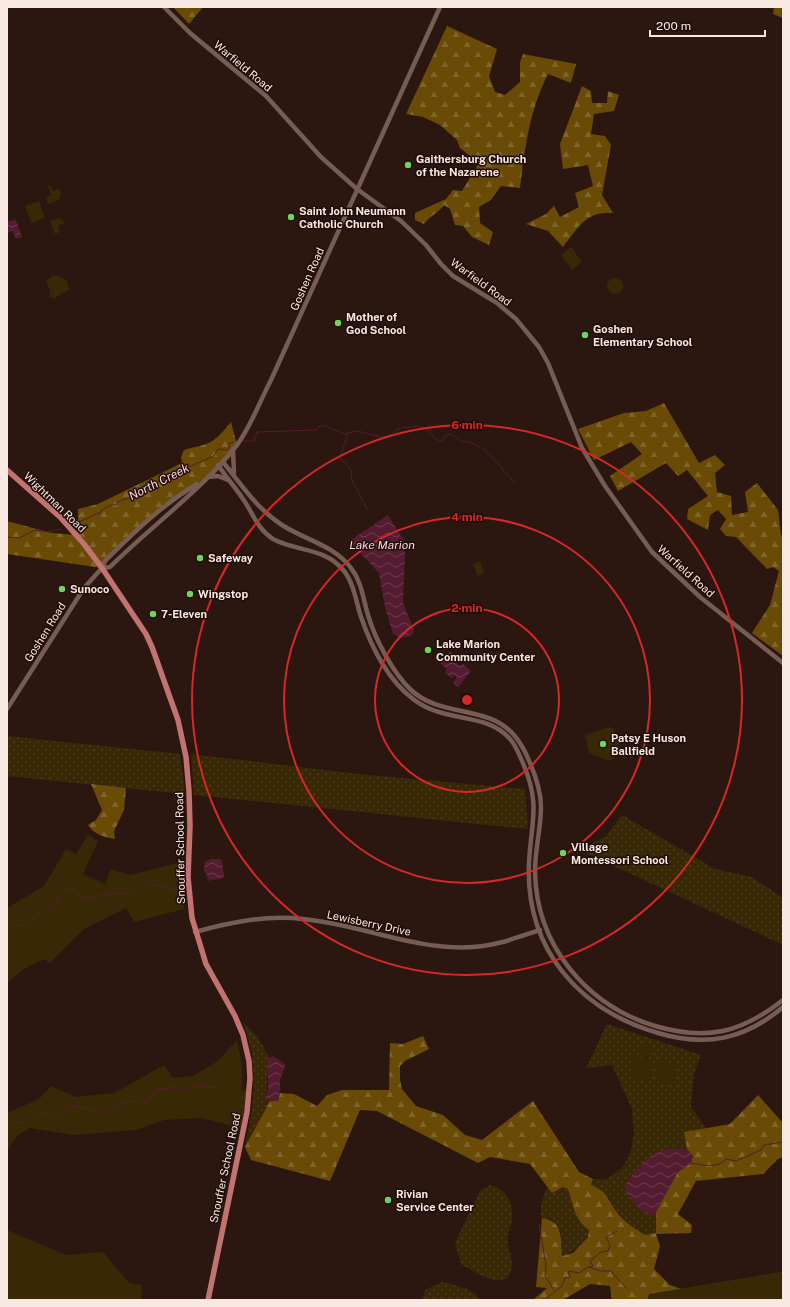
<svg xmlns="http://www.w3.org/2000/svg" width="790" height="1307" font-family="'Public Sans',sans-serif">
<defs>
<pattern id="grass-dots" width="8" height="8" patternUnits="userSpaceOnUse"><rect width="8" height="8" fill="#392805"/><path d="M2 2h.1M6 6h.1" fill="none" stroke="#4d3d1d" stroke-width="1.8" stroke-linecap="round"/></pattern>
<pattern id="forest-firs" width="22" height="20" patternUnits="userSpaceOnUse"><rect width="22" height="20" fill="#694b06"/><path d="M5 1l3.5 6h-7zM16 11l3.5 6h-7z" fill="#7f652a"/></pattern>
<pattern id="water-waves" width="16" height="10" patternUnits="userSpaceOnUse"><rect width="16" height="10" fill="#551c31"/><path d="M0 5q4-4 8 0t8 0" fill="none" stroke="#6e3d4f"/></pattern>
</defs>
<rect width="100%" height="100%" fill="#2b170f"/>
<!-- grass -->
<path fill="url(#grass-dots)" d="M7,736L180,754L185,794L7,776Z
M191,754L358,774L525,789L528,829L194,795Z
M622,815L715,869L752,877L783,898V945L580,850L606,836Z
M243,1022L257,1036L269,1057L266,1097L270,1101L245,1147C254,1100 260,1069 243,1022Z
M607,1024L701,1055L694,1074L691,1107L706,1128L685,1132L687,1149H670L651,1216L656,1212V1233L645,1235C634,1228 624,1221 616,1211C605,1197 610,1193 591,1185L593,1179H607L623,1167L631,1151L634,1133L632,1109L612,1065L586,1068Z
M247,1088L241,1128L210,1120Z
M490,1185C506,1189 513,1202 512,1218C512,1226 507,1233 508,1242C508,1249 512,1257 512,1263C511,1297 475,1272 461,1264L455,1243L480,1191Z
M547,1187L552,1193L563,1187L568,1189C573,1205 575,1221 589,1230L588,1237C578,1245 576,1252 562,1256L561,1233L551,1219L542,1218C538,1207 544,1198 547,1187Z
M442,1282C451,1283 477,1290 480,1300H422L425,1290Z"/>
<!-- forest -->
<path fill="url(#forest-firs)" d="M173,7H203L189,24Z
M774,7H783V18L773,14Z
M447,26L497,49L489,76L495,92L505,95L520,82V62L523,54L576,64L571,83L548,74C529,112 525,147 520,188L501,186L491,200L479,207L480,223L493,232L489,245L472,237L463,226L455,225L450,209L444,205C438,213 430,216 424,224L415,220V213L446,199L453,190L462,191L479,163L460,148L457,140L440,125L423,117L406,114Z
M582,86L591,91L592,103H607L608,91L619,95L614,111L594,114L591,134L605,136L611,145L602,195L613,213C586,211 578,228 563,247L548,231L526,224L546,214L554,206L560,217L579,207L575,193L593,186L588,165L563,169L560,144Z
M664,403L699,463L715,455L725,465L715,473L717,492L731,496L732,515L748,512L745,492L757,483L778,510L781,535L783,536V656L752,633L770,605L779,571L773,567L767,569L736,537L726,536L720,529L726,519L718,510L710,515L708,530L687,519L688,509L708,496L687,470L678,476L666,463L618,491L610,476L642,454L631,442L594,460L578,429L624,413L646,411Z
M231,422L237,445L202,481L175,497L117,549L102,568L7,554V521L52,533L76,535L78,523V509L98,504L182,463L181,457L184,450C192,447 199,447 206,444C216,441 224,430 231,422Z
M91,784L126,788L124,810L114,831L115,839C104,837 95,835 88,825L96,820L102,810Z
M423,1036L429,1049L405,1061L400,1066V1080L402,1089L416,1106L443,1115L465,1135L482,1140L533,1101L579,1172L593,1179L591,1185C610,1193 605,1197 616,1211C624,1222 634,1228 645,1235L656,1233V1212L668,1186L678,1172L691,1163L693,1156L687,1149L684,1132L730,1124L758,1095L783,1123V1157L778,1159L763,1174L696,1181L678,1214L692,1225L691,1233L656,1234L660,1246L654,1269L670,1285L681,1289L783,1272V1300H612L610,1286L590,1284L563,1300H533L547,1288L536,1287L542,1218C563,1221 561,1238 562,1256L573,1253L588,1237L589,1230C575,1221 573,1205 568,1189L563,1187L552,1193L530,1164L490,1157L478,1163L377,1111L360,1110L330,1181L251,1160L245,1147L270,1101H278L280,1093L294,1094L317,1106L327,1095L342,1090H389L390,1043L403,1044Z"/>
<!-- green -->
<path fill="#392805" d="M48,186H51L53,192L54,190L59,189L61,195L59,200L48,204L46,197L51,195Z
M39,201L45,218L31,223L25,206Z
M59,218L63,219L64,224H60L58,227L60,232L55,234L50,221Z
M571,247L582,262L572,270L561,255Z
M52,276C62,275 69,280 69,290L57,296L55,299L49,297L51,293L46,281Z
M607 286a8 8 0 1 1 16 0a8 8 0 1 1-16 0Z
M480,561L484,573L478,576L473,564Z
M609,727L614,729L622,752L610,761L589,753L585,735Z
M88,835L98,841L83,874L105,884L111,869L130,875L182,862L184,909L134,922L126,908L84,929L50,963L44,959L25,968L7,983V908L44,886L66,849L76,854Z
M237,1040C244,1068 244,1098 238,1126L200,1118L164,1120L136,1130L73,1135L30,1128L18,1135L7,1150V1113L39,1099L51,1086L76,1097L114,1093L164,1065L173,1078L193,1076L218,1061Z
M639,1044L653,1047L651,1055L638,1053Z
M634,1057L653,1060L650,1081L632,1078Z
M658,1061L677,1063L674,1084L656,1082Z
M7,1230L66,1255L103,1252L129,1283L142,1285L141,1300H7Z
M783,1272V1300H647L649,1294Z"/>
<!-- water -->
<path fill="url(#water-waves)" d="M16,220L22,237L16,239L13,231L7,233V221Z
M388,515L404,541L405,555L403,603L414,630L413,634C406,638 400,639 393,634L385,607L379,573L349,541Z
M450,651L455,655L452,659L460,666L463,664L471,671L458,687L453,683L457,677L454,675L452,678L445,673L447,669L440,663Z
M212,859H220L222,861L224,876L223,878L207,881L208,877L204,871L205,861Z
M273,1056L285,1064C285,1070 281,1075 280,1081C280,1088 280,1094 278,1101H270L266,1097L268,1089V1059Z
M670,1149H687L693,1156L691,1163L678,1172L656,1212L651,1216L641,1211L625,1191L626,1184C638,1168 649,1151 670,1149Z"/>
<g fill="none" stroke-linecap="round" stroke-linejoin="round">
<!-- stream -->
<path stroke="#551c31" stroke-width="1" d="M782,283L783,282
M348,433L340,458L352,471L351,478L367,509
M243,441H254L257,432L316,430L319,426H325L345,434L357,431L382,437L390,436L396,430L401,428L418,426L424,428L439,441H443L444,436L451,434L463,442C472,441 478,446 486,451L514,482
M79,522L101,512L102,510L111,505H116L119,501L136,496L138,492C151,486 165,477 179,474L182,470L214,456L217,450L220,449L226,450L229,448V443L234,442
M73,523H76
M7,537L19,538L35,530L50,532L60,529
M7,929L12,925L30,926L37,914L54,908L62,893L67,889L76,890L82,899L115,893H130L148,883H152L153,886L159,885L174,891L179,887
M7,1129L13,1123H23C33,1113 45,1111 59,1116C64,1114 67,1109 72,1107C81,1104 95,1113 106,1113C117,1103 133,1098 146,1103L149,1098L160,1089L179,1087L182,1089L202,1086L217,1088
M691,1163C704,1165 716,1169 726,1159L736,1161L761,1150L764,1145L783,1142
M539,1224L546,1265L545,1276L554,1290
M589,1267L593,1266L590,1261L601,1252L608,1251L610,1245L606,1237L617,1231
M544,1300L562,1286L565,1278L570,1277L568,1271L579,1273L588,1267L601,1271H611L626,1288"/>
<!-- minor -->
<path stroke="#765c53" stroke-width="4.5" d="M164,7L190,33L266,96L321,157L357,189L401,221L426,245L441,264L453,276L497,303L516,319L539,347L548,363L582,448L605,486L652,552L700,597L783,663
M233,450L234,473
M223,462C241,484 257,509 282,525C305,540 334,545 351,568C362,582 363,599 368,615C375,639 393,673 411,690C441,718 487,704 514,735C521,743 526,753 530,763C536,777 541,791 541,807C541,828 535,849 535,871C536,945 586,1005 655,1026C707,1041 741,1033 783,1000
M218,465C226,477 235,487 243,499C253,513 257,529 273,539C297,552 325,547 344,571C353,582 356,600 360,614C370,644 387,679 413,699C445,724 485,711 510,739C516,745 519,755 523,763C541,806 531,821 529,863C525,949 579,1010 658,1033C706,1047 744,1040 783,1007
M208,477L218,476L228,480
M102,568L110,567C150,527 203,489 237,445C251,426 260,401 271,380L440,7
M7,709L84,588L102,568L105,561C134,532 162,505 197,484
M195,932C231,922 265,915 303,919C360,924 415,951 473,947C496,946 518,937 540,930"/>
<!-- major -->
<path stroke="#c27370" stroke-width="5.5" d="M7,470L60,517L84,544L102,568L146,634L152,647L178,720L186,757L189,791L190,826L188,877L192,918L206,964L235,1016L243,1035L249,1061L250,1078L247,1112L208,1300"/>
</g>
<!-- distance rings -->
<g fill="none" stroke="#d62828" stroke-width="2">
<circle cx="467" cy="700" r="92"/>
<circle cx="467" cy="700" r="183"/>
<circle cx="467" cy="700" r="275"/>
</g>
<!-- markers -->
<g fill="#6fd360" stroke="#210d07" stroke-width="1.5">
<circle cx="408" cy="165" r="4"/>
<circle cx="291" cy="217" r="4"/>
<circle cx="338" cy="323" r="4"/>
<circle cx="585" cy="335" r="4"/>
<circle cx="200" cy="558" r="4"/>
<circle cx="62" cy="589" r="4"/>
<circle cx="190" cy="594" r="4"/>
<circle cx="153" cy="614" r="4"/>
<circle cx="428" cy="650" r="4"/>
<circle cx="603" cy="744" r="4"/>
<circle cx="563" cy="853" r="4"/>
<circle cx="388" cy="1200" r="4"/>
</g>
<g text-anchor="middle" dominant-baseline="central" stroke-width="3" stroke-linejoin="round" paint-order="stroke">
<!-- street labels -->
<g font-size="11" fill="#f7e8e2" stroke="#210d07">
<text transform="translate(243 66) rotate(40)">Warfield Road</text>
<text transform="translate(307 279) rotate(-66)">Goshen Road</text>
<text transform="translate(481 282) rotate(36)">Warfield Road</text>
<text transform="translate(55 502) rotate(44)">Wightman Road</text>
<text transform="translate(686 571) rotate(42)">Warfield Road</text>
<text transform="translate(45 632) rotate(-58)">Goshen Road</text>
<text transform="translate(180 848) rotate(-91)">Snouffer School Road</text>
<text transform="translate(369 923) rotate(12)">Lewisberry Drive</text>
<text transform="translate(225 1168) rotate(-78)">Snouffer School Road</text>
</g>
<!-- poi labels -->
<g font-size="11" font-weight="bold" fill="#f7e8e2" stroke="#210d07" text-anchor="start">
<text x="416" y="159">Gaithersburg Church<tspan x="416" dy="13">of the Nazarene</tspan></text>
<text x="299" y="211">Saint John Neumann<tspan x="299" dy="13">Catholic Church</tspan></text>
<text x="346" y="317">Mother of<tspan x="346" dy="13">God School</tspan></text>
<text x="593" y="329">Goshen<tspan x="593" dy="13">Elementary School</tspan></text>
<text x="208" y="558">Safeway</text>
<text x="70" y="589">Sunoco</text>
<text x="198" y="594">Wingstop</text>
<text x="161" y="614">7-Eleven</text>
<text x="436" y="644">Lake Marion<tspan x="436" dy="13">Community Center</tspan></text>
<text x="611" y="738">Patsy E Huson<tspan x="611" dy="13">Ballfield</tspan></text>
<text x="571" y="847">Village<tspan x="571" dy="13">Montessori School</tspan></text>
<text x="396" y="1194">Rivian<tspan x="396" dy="13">Service Center</tspan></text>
</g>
<!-- water labels -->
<g font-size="12" font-style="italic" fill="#fed6e1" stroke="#210d07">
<text transform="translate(159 482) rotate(-27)">North Creek</text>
<text x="382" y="545">Lake Marion</text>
</g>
</g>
<circle cx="467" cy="700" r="6" fill="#d62828" stroke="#210d07" stroke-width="2"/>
<g font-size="12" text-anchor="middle" font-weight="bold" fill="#d62828" stroke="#210d07" stroke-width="3" stroke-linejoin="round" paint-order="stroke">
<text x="467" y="429">6 min</text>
<text x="467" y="521">4 min</text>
<text x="467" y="612">2 min</text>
</g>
<!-- border -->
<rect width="790" height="1307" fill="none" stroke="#f7e8e2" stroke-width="16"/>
<!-- scale -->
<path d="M650 30v6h115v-6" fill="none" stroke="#f7e8e2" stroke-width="2"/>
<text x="656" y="30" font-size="12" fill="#f7e8e2" stroke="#210d07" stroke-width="3" paint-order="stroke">200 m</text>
</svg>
